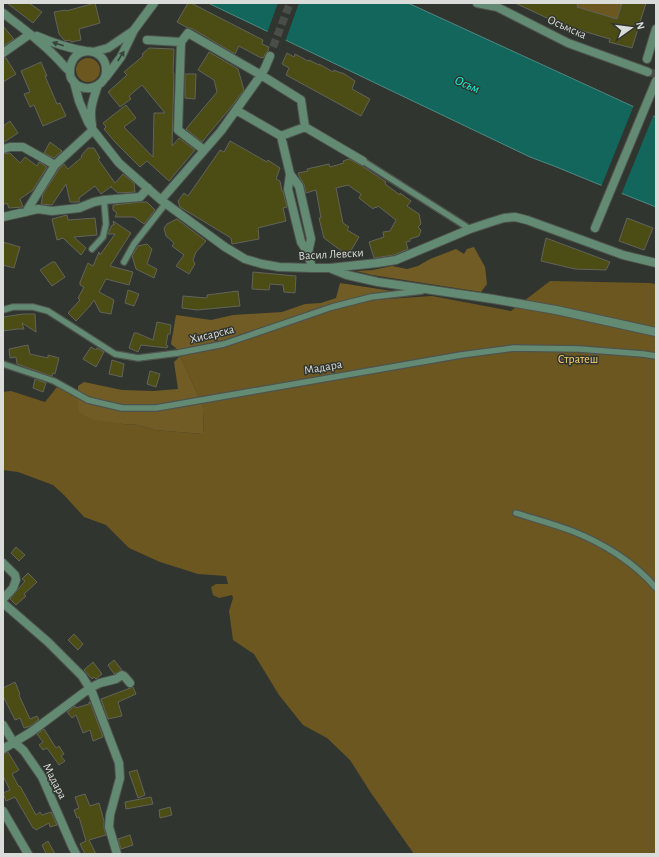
<svg xmlns="http://www.w3.org/2000/svg" width="659" height="857" font-family="'Alegreya Sans',sans-serif">
<rect width="100%" height="100%" fill="#31352f"/>
<!-- green -->
<path fill="#6d5721" d="M578,3H622L617,19L577,7Z
M76 70a12 12 0 1 1 24 0a12 12 0 1 1-24 0Z
M550,281L649,283L656,284V854H414L371,793L350,760L327,738L303,725L279,695L254,654L233,640L229,611L233,598L232,595L219,598L213,595L211,587L216,584H228L226,576L198,574L160,562L129,548L106,525L84,517L64,495L53,485L18,472L3,470V392L11,391L45,402L57,387L78,398L79,412L123,424L139,425L154,430L203,434L204,408L180,356L226,347L333,309L372,300L432,296L511,311Z"/>
<!-- forest -->
<path fill="#725c26" d="M474,247L485,267L487,284L481,292L372,275L356,271L373,270L392,266L407,269L418,266L430,259L456,249L464,254L467,249Z
M340,283L392,291L370,294L333,304L224,340L178,350L171,344L176,315L211,320L233,315L282,312L305,304L321,303L336,298Z
M180,356L204,408L203,434L154,430L139,425L123,424L91,419L79,412L78,408V386L84,382L122,390L153,391L178,389L174,362Z"/>
<!-- water -->
<path fill="#13665c" stroke="#4e8981" d="M208,3H408L656,117V207L593,182L554,166L530,157Z"/>
<!-- pier -->
<path fill="#31352f" d="M278,3H299L285,42L267,33Z
M634,105L654,114L621,195L601,187Z"/>
<!-- building -->
<path fill="#4c4d14" stroke="#62635b" d="M7,3H29L42,12L33,23Z
M95,3L100,23L79,29L81,40L71,42L70,40L65,41L59,34L54,12L66,10V11Z
M188,3H191L263,40L262,44L269,47L268,51L265,54L264,57L261,58L239,46L235,54L191,28H188L177,22Z
M515,3H578L577,7L617,19L622,3H646L632,48L609,42L610,39L562,25Z
M3,26L14,39L3,46Z
M149,48L174,49L173,73H174L172,146L179,138L195,150L169,181L147,161L140,167L115,142L104,129L106,127L103,123L126,105L136,118L124,127L153,157L154,113H165L142,85L129,96L131,99L120,107L108,92L127,75L124,72L143,56L142,54Z
M209,52L238,69L244,90L232,106L202,142L186,129L217,92L214,80L198,70Z
M287,53L294,57L295,54L308,61L309,60L319,65V64L333,72L334,70L341,73H343L355,81L352,89L370,99L361,116L286,75L289,68L282,64Z
M3,58H6L16,74L3,82Z
M41,62L47,76H45L57,104L60,103L66,116L43,126L34,105L30,107L24,94L30,92L21,71Z
M185,74H196L195,99L185,98Z
M10,121L18,133L3,143V126Z
M230,141L267,162L268,160L280,168L276,179L280,181L282,191H283L287,207L283,208L286,221L258,228L259,239L232,244L231,238L180,207L178,201L184,193L188,196L220,150L224,152Z
M50,142L62,151L54,158L44,153Z
M88,148H94L100,158L98,159L115,183L123,174L134,183L135,192L118,193L111,187L112,186L101,194L95,186L79,198V202H70L66,184L52,205L41,204L43,194L59,169L64,164L68,169L82,157L81,156Z
M10,153L20,163L25,157L37,166L39,162L47,167L33,190L20,199L23,207L9,208L7,203L3,205V154Z
M349,159L362,166L386,182L385,184L400,195V193L411,201L407,206L419,214L421,224L418,227L421,230L419,236L410,239V241L406,242L408,249L394,255L374,258L369,242L384,237L383,232L390,231L396,220L378,206L376,208L375,207L373,209L359,198L361,194L348,185L336,188L343,223L349,227L347,230L359,237L349,254L345,251L344,253L324,238L319,218H321L316,190L306,193L304,184L300,178L298,173L308,171L307,169L329,164L330,167L344,163L343,161Z
M140,202H147L155,210L144,224L134,217H115L117,213L113,210V205Z
M67,215L68,220L95,218L97,235L74,237L86,248L81,255L63,238L57,240L52,219Z
M627,218L653,228L644,250L619,241Z
M177,219L206,241L196,252L193,260L195,264L189,274L176,266L184,255L172,246L174,243L166,236L164,228L167,224Z
M113,221L131,233L110,266L133,272L129,285L106,279L99,292L114,300L111,314L100,312L94,300L90,306L76,321L68,313L80,300L78,298L84,287L80,285V282L88,263L93,266L99,252L100,255L115,234H108L112,225H114Z
M546,238L610,262L606,270L575,269L541,261Z
M3,242L20,247L14,268L3,265Z
M147,244L152,249L147,264L157,269L154,278L136,269L132,256L138,246Z
M52,262H55L65,277L52,286L40,270Z
M253,272L296,276L295,293L284,292L283,285L270,284L269,290L252,289Z
M128,290L139,294L134,306L125,303Z
M238,291L240,306L197,310L182,308L183,296L207,298V295Z
M23,314H35L36,332L22,323L24,329H17L3,331V317Z
M157,322L171,325L170,334H168L166,345L168,346L167,348L141,345L138,352L129,348L134,333H137L153,340Z
M28,345L30,354L48,358V355L59,358L55,374L53,373L52,376L48,375L17,364L16,357L10,358L9,349Z
M91,347L96,350L97,348L104,352L96,367L83,359Z
M112,360L124,364L122,377L109,374Z
M150,371L160,374L156,387L147,384Z
M35,379L46,383L43,392L33,388Z
M16,547L25,555L19,561L11,553Z
M28,573L37,582L24,594L26,596L16,605L10,599L25,581L22,579Z
M74,634L83,644L78,650L68,640Z
M114,660L122,670L114,674L108,665Z
M93,662L102,674L96,679L94,677L92,679L84,670Z
M15,682L20,694L19,695L30,719L37,716L39,719L31,726L24,728L20,718L15,720L3,696V688Z
M133,687L136,694L118,702L122,716L108,719L101,699Z
M89,702H90L103,737L93,741L90,730L83,733L76,715L72,718L67,712L75,706L76,708L89,704Z
M44,729L56,748L59,746L64,754L61,756L65,761L59,765L47,748L43,750L39,745L43,742L37,734Z
M8,752L19,770L12,774L19,787L20,786L36,815L40,812L42,815L51,812L57,825L50,827L49,823L36,830L34,828H33L15,797L6,801L3,793L10,790L3,776V754Z
M137,770L145,795L138,798L129,772Z
M85,794L90,806L99,803L104,821V828L106,835L89,840L96,854H85L80,844L86,841L79,817L77,818L74,810L79,808L75,797Z
M151,797L153,804L126,809L125,802Z
M170,807L172,815L160,818L159,810Z
M130,835L133,845L121,849L118,839Z
M48,841L55,854H46L42,845Z"/>
<g fill="none" stroke-linecap="round" stroke-linejoin="round">
<!-- street-tunnel -->
<path stroke="#4a4e48" stroke-width="8" stroke-dasharray="8 4" stroke-linecap="butt" d="M273,47L290,3
M648,72L656,74"/>
<!-- lane casing -->
<g stroke="#4f534d" stroke-width="8">
<path id="lane" d="M363,161L470,229
M92,249L103,237L106,224L104,200
M124,262L134,244L166,203
M3,310L13,307H33L48,311L115,354L138,358L178,353L224,344L332,307L371,297L422,291
M3,364L54,381L88,400L122,408H156L461,355L514,348L579,349L643,354L656,356
M516,513C535,519 554,524 572,531C603,543 635,563 656,588"/>
</g>
<!-- street casing -->
<g stroke="#4f534d" stroke-width="10">
<path id="street" d="M477,3L497,7L568,43L648,72
M3,13C25,30 47,46 65,67C67,69 69,70 70,72C70,74 70,76 71,78C73,81 76,85 79,86C91,92 106,84 106,71C107,46 70,43 70,72
M37,36C53,43 68,48 85,51
M147,40L181,42
M93,52L108,48L133,31
M3,53L30,34
M647,59L656,29
M106,77L121,57L134,30L154,3
M74,82L79,101L88,122L93,130L119,163L161,200L225,247L245,259L262,264L279,267L312,268H330L377,263L396,260L470,229L491,222L504,218L515,217L527,220L623,255L656,263
M236,110L281,136L305,127
M92,125C89,109 93,100 98,85
M281,136L290,174L299,186L311,239L308,253
M3,149L10,147H23L55,165
M204,150L178,130L181,42L188,33L261,75L301,100L305,127L363,161
M290,174L288,189L301,242L308,253L312,268
M161,200L221,131L261,75L265,68L270,56
M26,212L55,165L93,130
M3,217L38,209L52,211L79,208L94,202L104,200L140,197L148,188
M595,228L656,81
M332,269L347,275L378,282L493,299L556,310L656,332
M3,563L15,575L16,580L13,588L3,599
M3,603L48,642L82,676L92,692L119,763L120,778L110,815L109,827L117,854
M3,725L12,740L24,751L42,777L72,846L76,854
M3,749L31,732L90,688L100,683L116,679L122,675L124,676L130,683
M3,811L28,854"/>
</g>
<!-- lane -->
<use href="#lane" stroke="#638b74" stroke-width="5.5"/>
<!-- street -->
<use href="#street" stroke="#638b74" stroke-width="8"/>
</g>
<!-- one-way arrows -->
<defs><path id="oneway-solid" d="M-6-.8H1V-3.2L6.5 0L1 3.2V.8H-6Z"/></defs>
<g fill="#384239">
<use href="#oneway-solid" transform="translate(58 44) rotate(-162)"/>
<use href="#oneway-solid" transform="translate(121 56) rotate(-57)"/>
</g>
<g text-anchor="middle" dominant-baseline="central" stroke-width="3" stroke-linejoin="round" paint-order="stroke">
<!-- street labels -->
<g font-size="12" fill="#d9dcd8" stroke="#31352f">
<text transform="translate(567 27) rotate(24)">Осъмска</text>
<text transform="translate(331 254) rotate(-3)">Васил Левски</text>
<text transform="translate(212 334) rotate(-14)">Хисарска</text>
<text transform="translate(323 367) rotate(-10)">Мадара</text>
<text transform="translate(55 781) rotate(63)">Мадара</text>
</g>
<!-- park labels -->
<g font-size="12" fill="#fdd371" stroke="#31352f">
<text x="578" y="359">Стратеш</text>
</g>
<!-- water labels -->
<g font-size="13" font-style="italic" fill="#0ffce3" stroke="#31352f">
<text transform="translate(467 85) rotate(24)">Осъм</text>
</g>
</g>
<!-- border -->
<rect width="659" height="857" fill="none" stroke="#d9dcd8" stroke-width="8"/>
<!-- north arrow -->
<g transform="translate(631 28) rotate(76)" stroke="#31352f" stroke-width="3" paint-order="stroke">
<path d="M0-3L7 15L0 10L-7 15Z" fill="#d9dcd8"/>
<text y="-6" font-size="11" font-weight="bold" text-anchor="middle" fill="#d9dcd8">N</text>
</g>
</svg>
